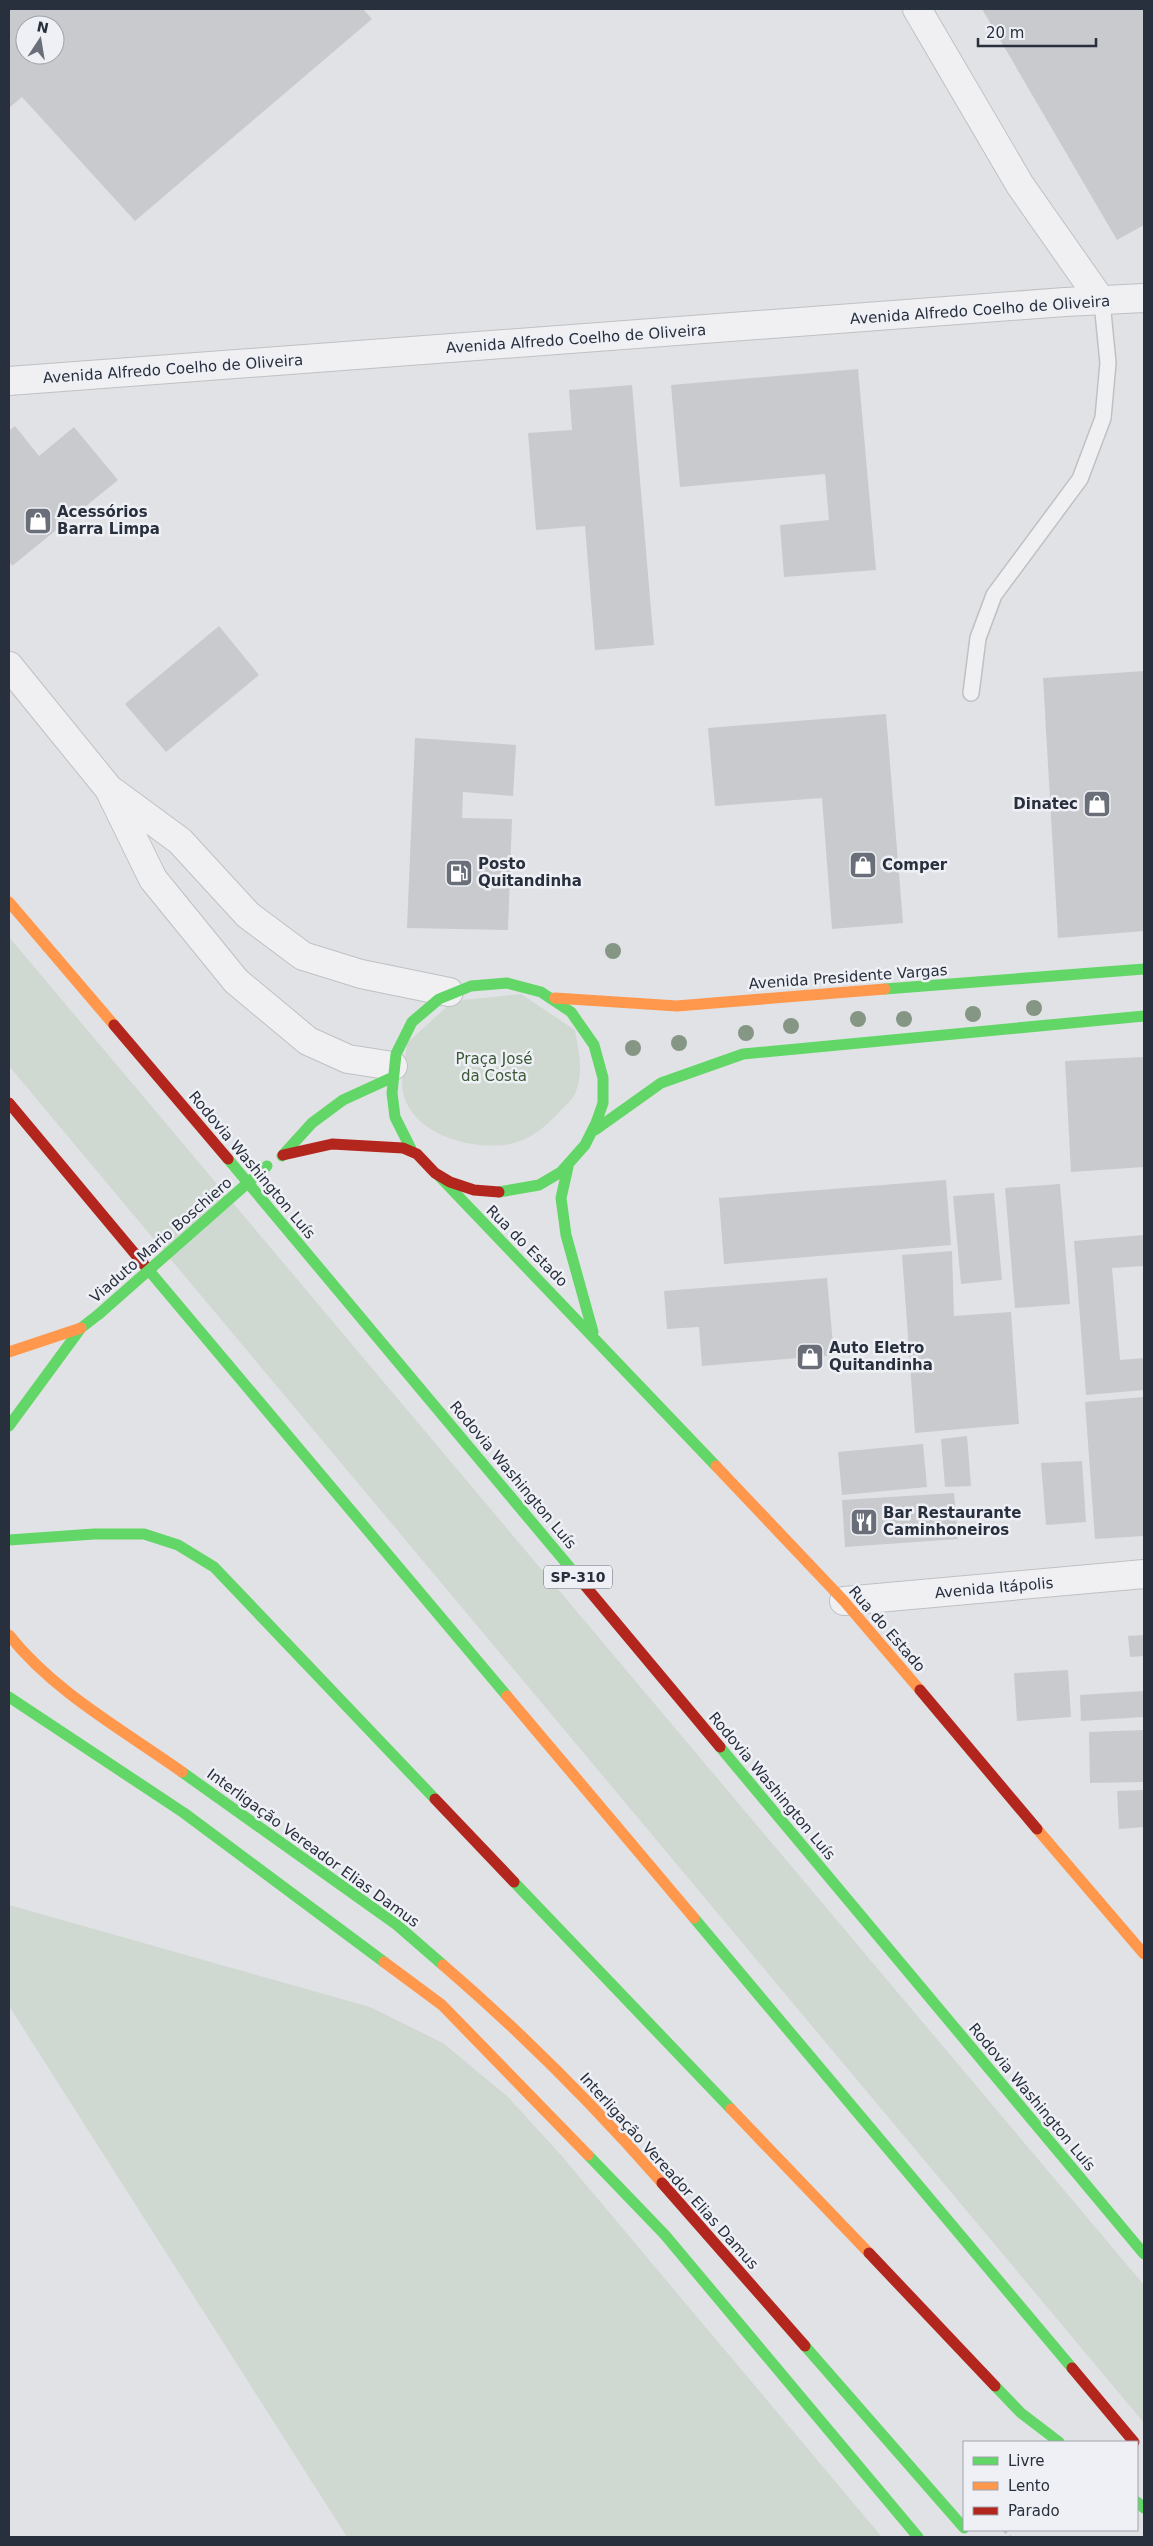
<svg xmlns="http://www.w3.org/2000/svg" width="1153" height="2546" font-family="'DejaVu Sans',sans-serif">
<rect width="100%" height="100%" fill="#e1e2e5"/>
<!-- green -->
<path fill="#d0d9d1" d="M9,937L1144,2285V2423L9,1066Z
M521,994L575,1030C579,1052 584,1073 575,1094C572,1100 565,1106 560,1111C547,1126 530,1140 510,1144C472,1151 413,1135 403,1093C400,1081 406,1056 407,1043L453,1001Z
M9,1905L370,2007L443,2043L507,2096L561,2155L882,2537H347L9,2006Z"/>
<!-- building -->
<path fill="#c9cacd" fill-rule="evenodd" d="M9,9H363L372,19L135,221L22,97L9,108ZM25,25H55V55H25Z
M982,9H1144V225L1117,240Z
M858,369L876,570L784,577L780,525L829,520L825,474L680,487L671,385Z
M632,385L654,645L595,650L585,526L536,530L528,433L572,430L569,390Z
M15,426L39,456L74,427L118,480L12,566L9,561V431Z
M219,626L259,675L166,752L125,704Z
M1144,671V931L1058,938L1043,678Z
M886,714L903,923L832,929L822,798L715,806L708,728Z
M415,738L516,745L513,796L463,792L462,818L512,819L508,930L407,928Z
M1143,1057L1144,1167L1071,1172L1065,1061Z
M946,1180L951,1245L724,1264L719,1198Z
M1060,1184L1070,1304L1015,1308L1005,1188Z
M994,1193L1002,1280L961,1284L953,1196Z
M1144,1235V1266L1112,1268L1120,1360L1144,1358V1390L1086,1395L1074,1241Z
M952,1251L954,1316L1011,1312L1019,1424L915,1433L902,1255Z
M827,1278L834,1355L702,1366L699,1327L667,1329L664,1291Z
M1144,1397V1536L1095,1539L1085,1402Z
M967,1436L971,1486L945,1487L941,1439Z
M923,1444L927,1487L842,1495L838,1452Z
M1082,1461L1086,1522L1046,1525L1041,1463Z
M954,1493L958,1539L845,1547L842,1500Z
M1144,1635V1656L1130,1657L1128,1636Z
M1068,1670L1071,1717L1017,1721L1014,1673Z
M1144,1691V1717L1081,1721L1080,1695Z
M1144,1730V1782L1090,1783L1089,1732Z
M1144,1790V1827L1119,1829L1117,1791Z"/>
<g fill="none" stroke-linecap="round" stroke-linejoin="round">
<!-- lane casing -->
<g stroke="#bfc0c3" stroke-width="18">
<path id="lane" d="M971,693L978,638L994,595L1080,479L1103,418L1108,363L1102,302"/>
</g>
<!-- street casing -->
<g stroke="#bfc0c3" stroke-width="30">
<path id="street" d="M917,9L1020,185L1102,302
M9,381L1065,302L1144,298
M9,666L109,789L153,879L236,981L308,1041L348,1059L393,1066
M112,791L180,841L248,915L303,956L361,974L449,992
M844,1601L1144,1574"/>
</g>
<!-- path -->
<path stroke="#bfc0c6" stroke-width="3" stroke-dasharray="4 4" stroke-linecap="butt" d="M1004,2530L1010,2537"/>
<!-- lane -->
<use href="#lane" stroke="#f0f0f2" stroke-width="15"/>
<!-- street -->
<use href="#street" stroke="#f0f0f2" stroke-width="28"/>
<!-- fast -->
<path stroke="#63d668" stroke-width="11" d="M885,989L1144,969
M595,1130L661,1083L743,1054L1144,1016
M411,1149L395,1117L392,1093L396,1054L412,1022L439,999L471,986L507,983L541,992L571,1012L594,1045L603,1078V1103L596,1123L585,1145L561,1172L539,1185L499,1192
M282,1156L312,1123L343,1100L391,1078
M228,1159L577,1576
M568,1167L561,1198L566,1235L593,1332
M439,1176L716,1466
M146,1267L507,1696
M9,1426L81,1328L99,1314
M9,1540L94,1534H144L178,1545L214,1567L435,1799
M9,1697L184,1813L384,1962
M720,1747L1144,2254
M182,1772L397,1925L443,1965
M514,1882L731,2109
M694,1918L1072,2368
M588,2155L665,2235L918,2537
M805,2346L964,2528
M995,2386L1021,2413L1059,2442
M1137,2502L1144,2508"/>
<!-- slow -->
<path stroke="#ff974d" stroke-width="11" d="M9,902L114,1025
M555,998L677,1006L885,989
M9,1352L81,1328
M716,1466L844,1601L920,1690
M9,1635C54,1692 123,1730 182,1772
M507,1696L694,1918
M1037,1829L1144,1954
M384,1962L442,2005L588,2155
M443,1965C522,2033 594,2105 662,2183
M731,2109L869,2253"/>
<!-- jam -->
<path stroke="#b3261e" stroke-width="11" d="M114,1025L228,1159
M9,1103L146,1267
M283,1155L332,1144L403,1148L417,1154L435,1173L450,1182L474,1190L499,1192
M577,1576L720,1747
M920,1690L1037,1829
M435,1799L514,1882
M662,2183L805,2346
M869,2253L995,2386
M1072,2368L1134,2442"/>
<!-- fast-bridge -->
<path stroke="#63d668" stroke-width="11" d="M99,1314L267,1166"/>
</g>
<!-- trees -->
<g fill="#859685">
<circle cx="613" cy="951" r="8"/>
<circle cx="1034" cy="1008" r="8"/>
<circle cx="973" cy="1014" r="8"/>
<circle cx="858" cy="1019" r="8"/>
<circle cx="904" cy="1019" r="8"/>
<circle cx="791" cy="1026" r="8"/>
<circle cx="746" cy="1033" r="8"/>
<circle cx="679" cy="1043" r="8"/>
<circle cx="633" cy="1048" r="8"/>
</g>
<!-- icons -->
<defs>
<g id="shop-square" transform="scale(1.4375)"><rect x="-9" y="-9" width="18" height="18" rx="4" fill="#696e78" stroke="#eef0f5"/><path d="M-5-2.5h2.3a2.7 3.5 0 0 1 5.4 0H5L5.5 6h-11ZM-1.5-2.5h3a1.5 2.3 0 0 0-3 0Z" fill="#fff"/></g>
<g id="fuel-square" transform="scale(1.4375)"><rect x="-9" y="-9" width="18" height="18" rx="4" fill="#696e78" stroke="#eef0f5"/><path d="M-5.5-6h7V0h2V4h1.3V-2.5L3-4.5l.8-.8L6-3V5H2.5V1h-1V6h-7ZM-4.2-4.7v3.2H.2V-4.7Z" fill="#fff"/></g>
<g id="restaurant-square" transform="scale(1.4375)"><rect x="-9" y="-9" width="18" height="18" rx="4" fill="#696e78" stroke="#eef0f5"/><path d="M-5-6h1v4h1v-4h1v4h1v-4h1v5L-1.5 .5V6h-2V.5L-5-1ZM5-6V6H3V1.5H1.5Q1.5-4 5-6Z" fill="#fff"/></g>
</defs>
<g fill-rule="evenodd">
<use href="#shop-square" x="38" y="521"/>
<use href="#shop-square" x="1097" y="804"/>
<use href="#shop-square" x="863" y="865"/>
<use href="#fuel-square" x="459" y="873"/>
<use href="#shop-square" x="810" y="1357"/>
<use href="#restaurant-square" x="864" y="1522"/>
</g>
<g text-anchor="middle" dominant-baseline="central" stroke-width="5" stroke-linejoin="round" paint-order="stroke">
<!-- shield labels -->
<rect fill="#eef0f5" stroke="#636974" stroke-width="1" x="544" y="1565.5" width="68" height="23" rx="4"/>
<g font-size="14" font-weight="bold" fill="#282f3d">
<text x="578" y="1577">SP-310</text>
</g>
<!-- street labels -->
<g font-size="15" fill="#282f3d" stroke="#eef0f5">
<text transform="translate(980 310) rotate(-4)">Avenida Alfredo Coelho de Oliveira</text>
<text transform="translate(576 339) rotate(-4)">Avenida Alfredo Coelho de Oliveira</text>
<text transform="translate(173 369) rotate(-4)">Avenida Alfredo Coelho de Oliveira</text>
<text transform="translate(848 977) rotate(-4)">Avenida Presidente Vargas</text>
<text transform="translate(252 1165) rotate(50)">Rodovia Washington Luís</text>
<text transform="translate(161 1240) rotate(-41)">Viaduto Mario Boschiero</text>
<text transform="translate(527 1246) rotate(45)">Rua do Estado</text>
<text transform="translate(513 1475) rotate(50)">Rodovia Washington Luís</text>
<text transform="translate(994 1588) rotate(-5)">Avenida Itápolis</text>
<text transform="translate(887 1629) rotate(49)">Rua do Estado</text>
<text transform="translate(772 1786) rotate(50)">Rodovia Washington Luís</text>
<text transform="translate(313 1848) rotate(36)">Interligação Vereador Elias Damus</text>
<text transform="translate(1032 2097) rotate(50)">Rodovia Washington Luís</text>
<text transform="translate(669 2171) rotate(48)">Interligação Vereador Elias Damus</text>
</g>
<!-- poi labels -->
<g font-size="15" font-weight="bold" fill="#282f3d" stroke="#eef0f5" text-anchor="start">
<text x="57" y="512">Acessórios<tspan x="57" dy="17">Barra Limpa</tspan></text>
<text x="1078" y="804" text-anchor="end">Dinatec</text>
<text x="478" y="864">Posto<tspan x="478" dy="17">Quitandinha</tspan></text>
<text x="882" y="865">Comper</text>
<text x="829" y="1348">Auto Eletro<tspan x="829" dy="17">Quitandinha</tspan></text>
<text x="883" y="1513">Bar Restaurante<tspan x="883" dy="17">Caminhoneiros</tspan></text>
</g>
<!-- park labels -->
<g font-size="15" fill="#3a5836" stroke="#eef0f5">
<text x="494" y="1059">Praça José<tspan x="494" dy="17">da Costa</tspan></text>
</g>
</g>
<!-- border -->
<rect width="1153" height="2546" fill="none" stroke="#282f3d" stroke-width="20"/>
<!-- legend -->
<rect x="963" y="2441" width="175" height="90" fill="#eef0f5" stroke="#9fa3ab"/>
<rect x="973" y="2457" width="25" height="8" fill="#63d668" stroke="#9fa3ab"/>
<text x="1008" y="2466" font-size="15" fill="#282f3d">Livre</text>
<rect x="973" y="2482" width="25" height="8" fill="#ff974d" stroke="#9fa3ab"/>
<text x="1008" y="2491" font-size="15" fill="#282f3d">Lento</text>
<rect x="973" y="2507" width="25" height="8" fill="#b3261e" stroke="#9fa3ab"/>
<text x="1008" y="2516" font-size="15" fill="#282f3d">Parado</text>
<!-- north arrow -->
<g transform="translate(40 40) rotate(12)"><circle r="24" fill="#eef0f5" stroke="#9fa3ab"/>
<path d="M0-4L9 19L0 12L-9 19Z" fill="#696e78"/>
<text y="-8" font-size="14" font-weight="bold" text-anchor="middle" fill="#282f3d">N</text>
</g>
<!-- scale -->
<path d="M978 38v8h118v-8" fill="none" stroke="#282f3d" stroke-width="2.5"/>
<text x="986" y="38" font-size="15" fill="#282f3d" stroke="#eef0f5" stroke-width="4" paint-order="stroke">20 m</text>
</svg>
